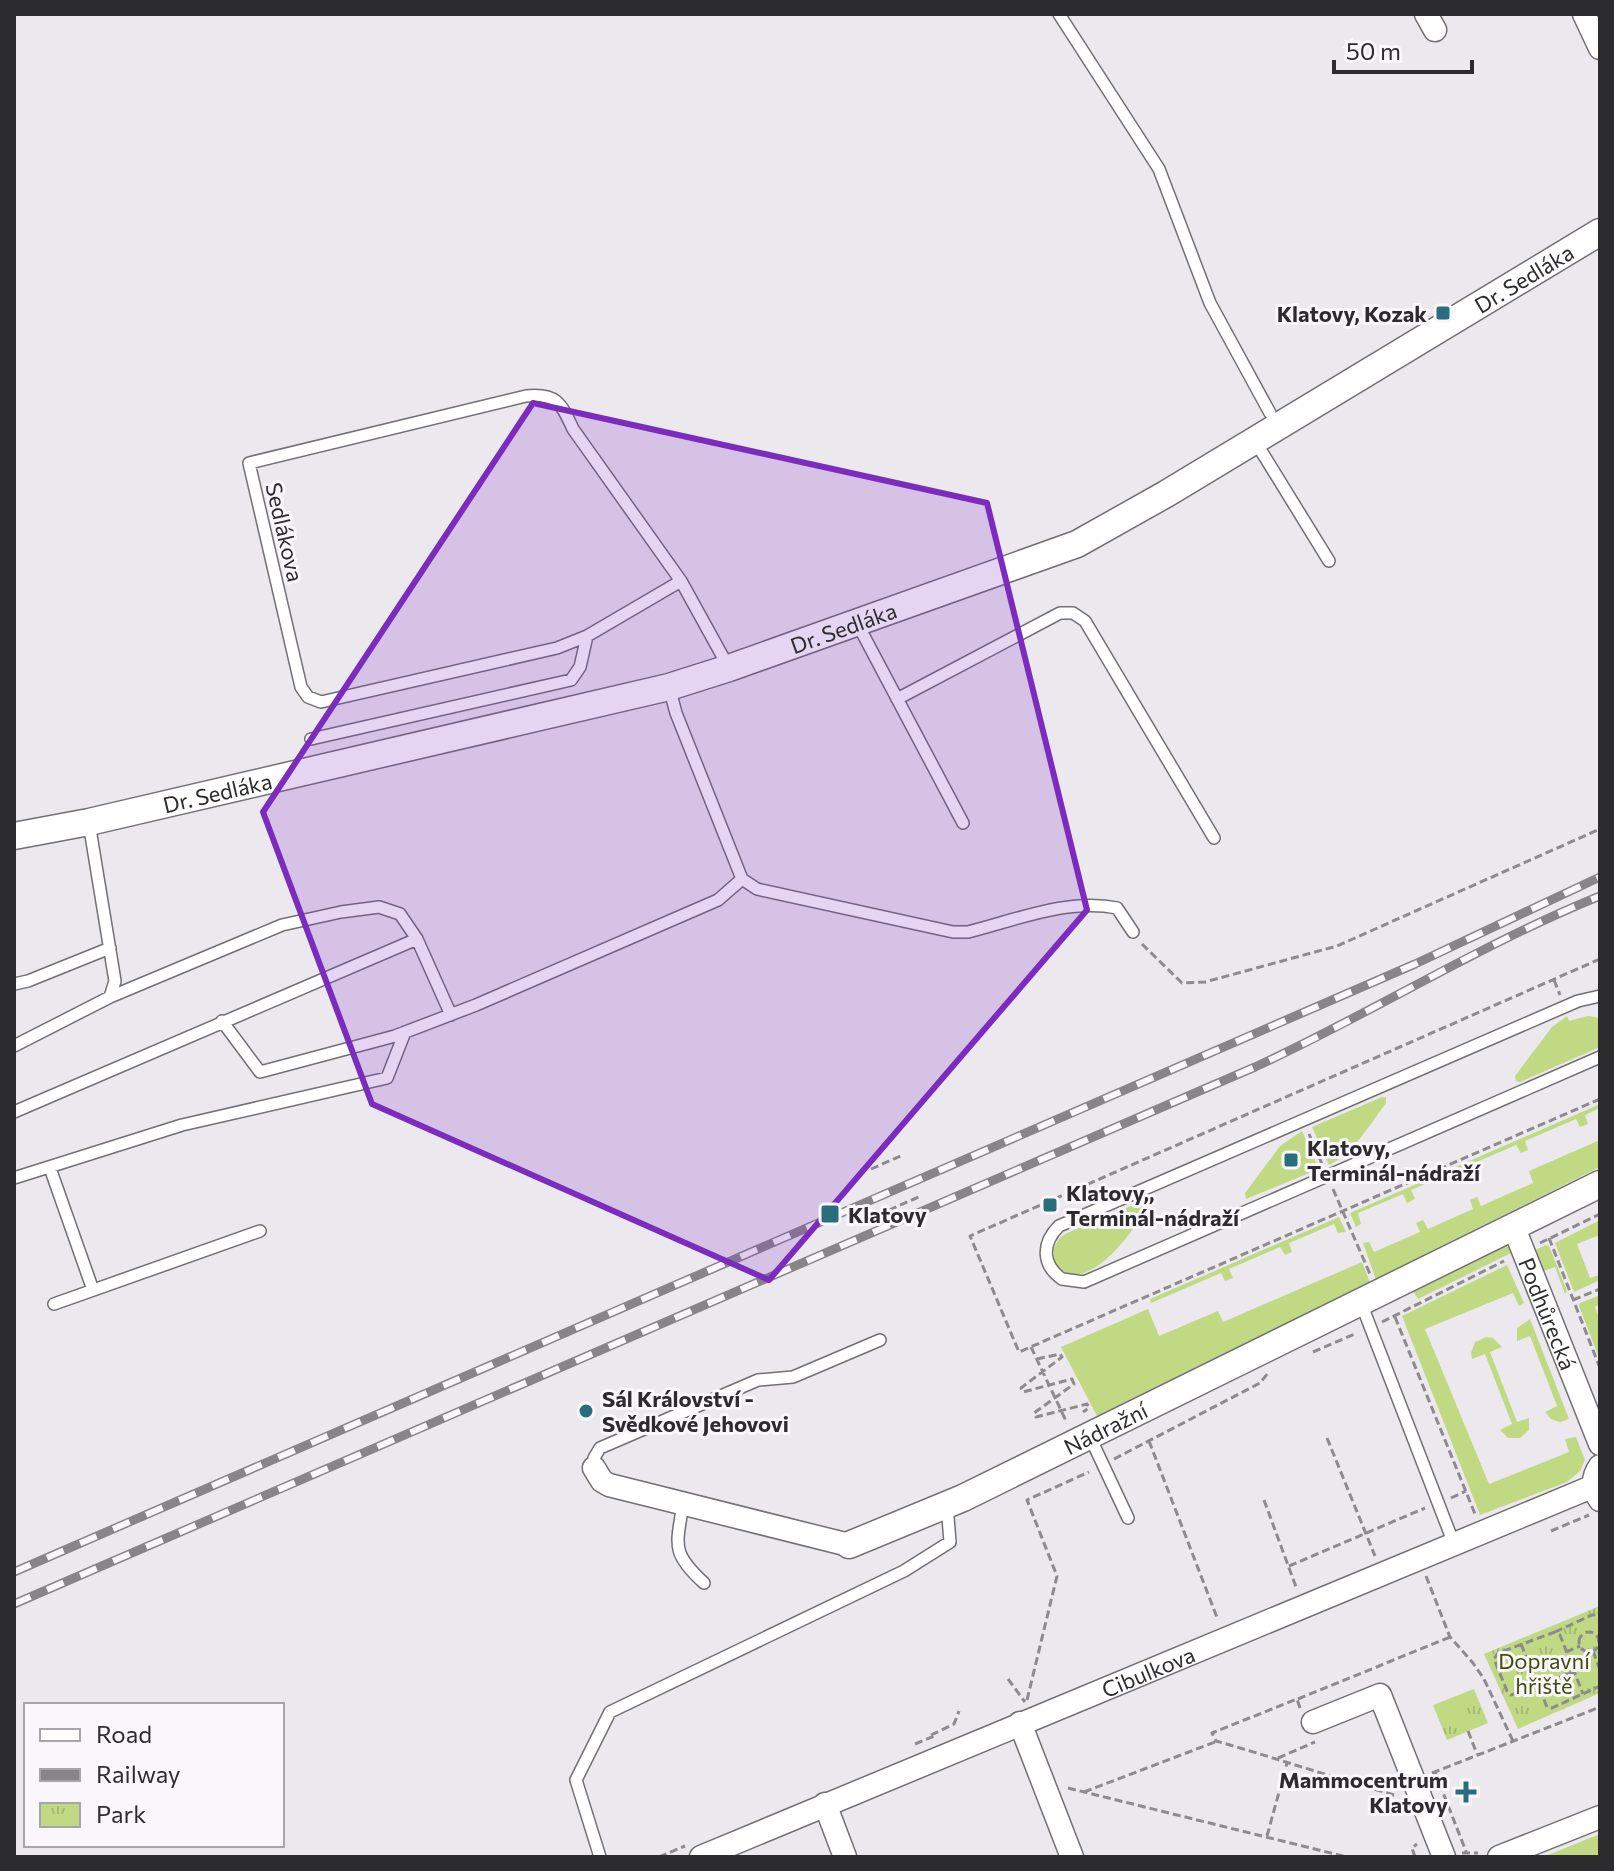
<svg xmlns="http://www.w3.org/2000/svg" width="1614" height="1871" font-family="Commissioner,sans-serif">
<defs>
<pattern id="park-tufts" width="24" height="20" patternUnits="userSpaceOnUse" patternTransform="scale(2)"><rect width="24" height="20" fill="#c2d984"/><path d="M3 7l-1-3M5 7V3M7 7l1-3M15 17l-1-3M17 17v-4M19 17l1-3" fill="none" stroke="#a7ba72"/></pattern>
</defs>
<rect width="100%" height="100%" fill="#ebe8ee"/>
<!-- grass -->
<path fill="#c2d984" d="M1567,1016L1569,1021L1588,1016L1600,1018V1047L1520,1082L1516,1081L1515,1076L1552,1027Z
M1382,1097L1386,1098V1103C1369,1125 1355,1152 1329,1165L1312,1127Z
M1600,1104V1108L1585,1115L1588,1124L1580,1127L1576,1119L1525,1141L1528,1150L1521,1153L1516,1145L1465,1167L1468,1176L1461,1179L1456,1171L1411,1190L1415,1199L1407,1203L1403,1194L1358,1213L1361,1224L1356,1227L1350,1213Z
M1302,1131L1319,1169L1246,1199L1245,1193L1280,1146Z
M1600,1140V1167L1423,1255V1261L1399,1268L1376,1280L1363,1243L1369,1242L1374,1252L1420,1232L1416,1223L1423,1220L1428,1229L1473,1209L1470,1200L1477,1197L1481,1206L1533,1183L1529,1171Z
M1152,1197L1154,1200C1139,1221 1096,1290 1063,1271C1055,1266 1053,1257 1054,1248L1058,1240L1065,1234Z
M1339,1217L1346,1232L1338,1233L1334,1224L1289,1243L1292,1252L1285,1255L1280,1247L1229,1269L1233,1278L1225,1281L1221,1273L1151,1303L1150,1299Z
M1600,1220V1238L1597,1236L1577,1244L1590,1278L1600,1275V1280L1574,1292L1555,1243Z
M1505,1245L1515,1251L1418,1299L1413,1291Z
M1546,1245L1549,1246L1567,1291L1565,1294L1555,1267L1541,1272L1533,1251Z
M1362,1262L1372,1287L1355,1289L1097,1416L1061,1347L1148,1309L1159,1336L1218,1311L1223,1322Z
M1507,1265L1524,1303L1519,1306L1513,1293L1425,1329L1489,1484L1569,1452L1565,1439L1576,1437L1585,1460L1580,1471L1567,1482L1480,1515L1402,1316Z
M1600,1295V1304L1595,1307L1600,1320V1360L1579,1306L1580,1303Z
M1530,1319L1569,1419L1560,1422L1551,1419L1545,1412L1557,1406L1530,1336L1517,1341V1328Z
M1486,1337L1493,1338L1502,1347L1490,1352L1517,1422L1529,1418V1430L1520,1438H1508L1500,1430L1512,1424L1485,1354L1472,1359L1471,1353L1475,1342Z
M1600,1834V1857H1543Z"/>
<!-- park -->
<path fill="url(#park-tufts)" d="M1600,1606V1693L1518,1729L1484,1654Z
M1474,1689L1488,1723L1447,1740L1433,1705Z"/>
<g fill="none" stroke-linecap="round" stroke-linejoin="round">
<!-- service casing -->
<g stroke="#726f75" stroke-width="14">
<path id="service" d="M1059,14L1159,169L1210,303L1270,413
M1255,441L1329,561
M681,581L587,636L557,648L321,702L308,697L301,687L249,463L526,396C557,393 561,403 573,429L681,581L729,668
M857,623L963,823
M669,687L676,713L742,879L757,889L953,932H968C1016,920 1068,898 1117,908L1133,932
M897,699L1060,613H1073L1085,621L1214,838
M311,739L571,680L580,667L587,636
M14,984L28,981L110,948
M1600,996L1578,1001L1059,1226C1042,1243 1041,1264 1062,1279L1084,1282L1600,1057
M110,997L282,925L341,912L379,907L400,914L417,939L451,1015
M222,1021L260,1072L395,1036L476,1005L718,900L742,879
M14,1046L110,997L115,981L89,823
M14,1112L417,939
M50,1168L93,1290
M14,1178L182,1125L387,1078L405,1032
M1361,1303L1454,1544
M54,1304L260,1231
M1090,1437L1128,1518
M594,1468V1458L600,1448L758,1380L793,1377L880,1340
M683,1503C677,1545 670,1552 704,1583
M600,1857L576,1780L610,1712L904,1571L950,1542L947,1505"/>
</g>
<!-- minor casing -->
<g stroke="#726f75" stroke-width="25">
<g id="minor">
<path d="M1426,14L1435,30"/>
<path d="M1584,14L1600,48"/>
<path id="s1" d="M1514,1228L1600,1444"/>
<path d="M1600,1466C1592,1477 1592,1489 1600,1500"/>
<path d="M594,1468L602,1481L609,1485L849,1545"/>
<path d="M1313,1722L1380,1695L1444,1857"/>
<path d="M1020,1723L1072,1857"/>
<path d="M825,1804L845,1857"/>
<path id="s2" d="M701,1857L1594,1486"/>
<path d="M1499,1857L1600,1817"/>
</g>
</g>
<!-- tertiary casing -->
<g stroke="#726f75" stroke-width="29">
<g id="tertiary">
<path id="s3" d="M14,836L89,822L669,687L729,668L1077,544L1166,494L1600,232"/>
<path id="s4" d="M849,1545L963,1498L1600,1184"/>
</g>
</g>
<!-- path -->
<path stroke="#8d8b8f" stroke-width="3" stroke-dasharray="8 4" stroke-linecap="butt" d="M1142,944L1182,983L1205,982L1337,946L1600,829
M1600,959L970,1236L1019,1352L1600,1099
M1554,980L1560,995
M1309,1134L1322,1164
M871,1169L903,1155
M1333,1189L1370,1274
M889,1210L921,1196
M1549,1238L1600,1368
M1540,1243L1600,1214
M1573,1300L1600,1289
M1395,1317L1475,1514
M1382,1322L1504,1261
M1031,1347L1067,1423
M1313,1352L1357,1333
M1037,1359L1060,1354L1062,1357L1021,1388L1023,1392L1072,1379L1074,1384L1034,1413L1036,1417L1087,1404L1089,1408L1083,1412
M1327,1438L1375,1556
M1149,1441L1218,1620
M1114,1459L1260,1383L1268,1373
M1451,1498L1466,1491
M1264,1500L1296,1587
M1551,1531L1589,1515
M1289,1566L1425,1508
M1426,1576L1450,1637L1473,1663L1484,1679L1513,1741
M1555,1632L1592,1615H1600
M1579 1642a10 10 0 1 1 20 0a10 10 0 1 1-20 0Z
M1521,1644L1547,1707L1552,1708L1600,1686
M1593,1651L1600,1670
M1566,1652L1580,1646
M1574,1672L1511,1695L1507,1691L1494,1659L1498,1653L1555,1632L1560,1635L1583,1694
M1008,1679L1025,1702
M1298,1699L1450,1637
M1027,1700L1057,1576L1027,1500L1089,1472
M1300,1708L1297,1699L1212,1733L1216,1741C1276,1758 1334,1778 1394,1795L1398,1794
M1468,1731L1477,1754
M931,1735L954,1724L959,1711
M915,1744L937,1735
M1278,1758L1315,1742
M1435,1772L1467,1854
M1432,1773L1600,1707
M1068,1788L1347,1857
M1084,1792L1215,1742
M1267,1836L1287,1763
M1462,1853H1478
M659,1857L685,1846
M1415,1857L1412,1848L1417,1844"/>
<!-- service -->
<use href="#service" stroke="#fff" stroke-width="11"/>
<!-- minor -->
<use href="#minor" stroke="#fff" stroke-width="22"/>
<!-- tertiary -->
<use href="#tertiary" stroke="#fff" stroke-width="26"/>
<!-- rail casing -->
<g stroke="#878589" stroke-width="9">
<path id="rail" d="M14,1572L1415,964L1600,877
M14,1604L1255,1067C1372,1013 1481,944 1600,896"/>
</g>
<!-- rail -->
<use href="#rail" stroke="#f9f6fc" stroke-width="6" stroke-dasharray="18" stroke-linecap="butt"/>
</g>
<!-- marked area -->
<path fill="#7b2cbf" fill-opacity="0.2" stroke="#7b2cbf" stroke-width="6" stroke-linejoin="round" d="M533,403L987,503L1087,910L769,1280L372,1104L263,812Z"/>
<!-- markers -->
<g fill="#286e7c" stroke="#f9f6fc" stroke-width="3">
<rect x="1435" y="305" width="16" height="16" rx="4"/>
<rect x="1283" y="1152" width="16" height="16" rx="4"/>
<rect x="1042" y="1197" width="16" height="16" rx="4"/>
<rect x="820" y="1204" width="20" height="20" rx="4"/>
<circle cx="586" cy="1411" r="8"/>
<path d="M1462 1780h8v8h8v8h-8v8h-8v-8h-8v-8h8z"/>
</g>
<g text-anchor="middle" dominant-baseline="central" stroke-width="6" stroke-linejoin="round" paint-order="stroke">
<!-- street labels -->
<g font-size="22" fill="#2c2b2d" stroke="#f9f6fc">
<text stroke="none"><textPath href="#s3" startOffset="1624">Dr. Sedláka</textPath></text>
<text transform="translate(285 532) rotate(77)">Sedlákova</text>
<text stroke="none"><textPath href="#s3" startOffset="856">Dr. Sedláka</textPath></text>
<text stroke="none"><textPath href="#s3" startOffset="208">Dr. Sedláka</textPath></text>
<text stroke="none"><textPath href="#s1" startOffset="92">Podhůrecká</textPath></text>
<text stroke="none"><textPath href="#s4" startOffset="282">Nádražní</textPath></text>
<text stroke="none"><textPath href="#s2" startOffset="484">Cibulkova</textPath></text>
</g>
<!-- poi labels -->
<g font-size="22" font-weight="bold" fill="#2c2b2d" stroke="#f9f6fc" text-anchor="start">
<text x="1427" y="313" text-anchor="end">Klatovy, Kozak</text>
<text x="1307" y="1147">Klatovy,<tspan x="1307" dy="25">Terminál-nádraží</tspan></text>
<text x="1066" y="1192">Klatovy,,<tspan x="1066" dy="25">Terminál-nádraží</tspan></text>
<text x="848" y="1214">Klatovy</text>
<text x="602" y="1398">Sál Království -<tspan x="602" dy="25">Svědkové Jehovovi</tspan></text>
<text x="1448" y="1779" text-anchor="end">Mammocentrum<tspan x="1448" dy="25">Klatovy</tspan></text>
</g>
<!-- park labels -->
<g font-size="22" fill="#3f4d06" stroke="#f9f6fc">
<text x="1544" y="1660">Dopravní<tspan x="1544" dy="25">hřiště</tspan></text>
</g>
</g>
<!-- border -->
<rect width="1614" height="1871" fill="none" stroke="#2c2b2d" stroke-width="32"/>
<!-- legend -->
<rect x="24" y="1703" width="260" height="144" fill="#f9f6fc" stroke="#a7a5a9" stroke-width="2"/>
<rect x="40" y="1729" width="40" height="12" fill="#ffffff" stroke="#a7a5a9" stroke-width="2"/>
<text x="96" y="1743" font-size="24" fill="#2c2b2d">Road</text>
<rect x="40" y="1769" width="40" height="12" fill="#878589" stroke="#a7a5a9" stroke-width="2"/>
<text x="96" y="1783" font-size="24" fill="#2c2b2d">Railway</text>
<rect x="40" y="1803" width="40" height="24" fill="url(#park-tufts)" stroke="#a7a5a9" stroke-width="2"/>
<text x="96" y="1823" font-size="24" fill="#2c2b2d">Park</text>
<!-- scale -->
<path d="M1334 60v12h138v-12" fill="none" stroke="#2c2b2d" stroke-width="4"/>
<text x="1346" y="60" font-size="24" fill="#2c2b2d" stroke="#f9f6fc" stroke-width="6" paint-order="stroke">50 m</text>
</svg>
